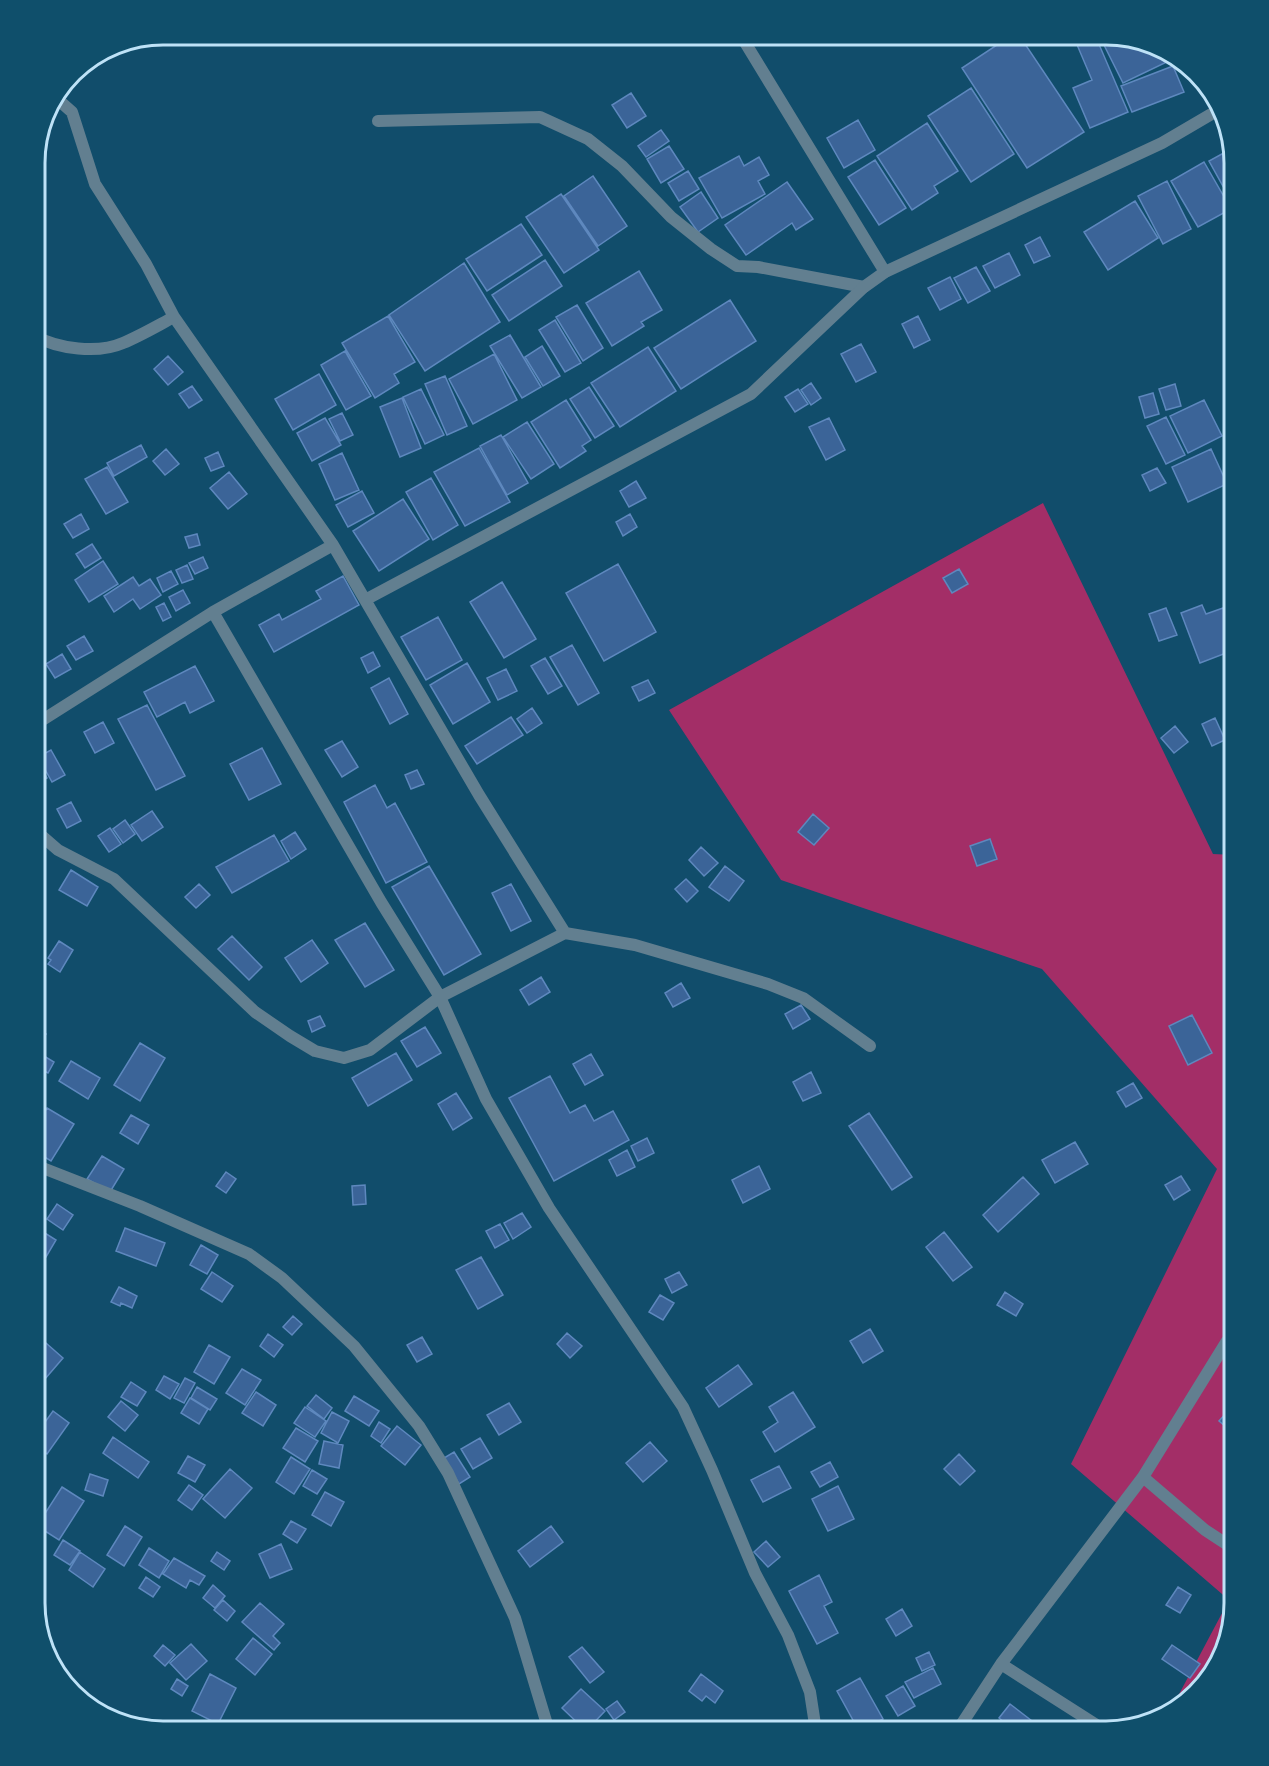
<svg xmlns="http://www.w3.org/2000/svg" width="1269" height="1766" font-family="'Noto Sans',sans-serif">
<rect width="100%" height="100%" fill="#114d6b"/>
<!-- green -->
<path fill="#a32e67" d="M1043,503L1213,854L1234,855V1603L1217,1667L1168,1715L1229,1600L1071,1464L1217,1169L1042,969L781,880L669,710Z"/>
<!-- building -->
<path fill="#3b6498" stroke="#5e88be" stroke-width="1.5" d="M552,35H576L558,45Z
M1012,35H1019L1084,132L1027,168L962,68Z
M1089,35H1095L1128,112L1090,128L1073,88L1092,80L1075,40Z
M1099,35H1114L1166,51L1171,60L1123,83Z
M1173,66L1184,92L1132,112L1121,86Z
M971,88L1014,154L971,182L928,116Z
M631,93L646,116L627,128L612,105Z
M858,120L875,150L844,168L827,138Z
M927,123L958,171L934,186L938,193L912,210L877,156Z
M661,130L669,141L646,157L638,146Z
M669,146L684,169L661,183L647,159Z
M1231,149L1234,163V206L1209,161Z
M739,156L744,166L759,157L769,175L758,181L765,194L722,218L699,178Z
M875,160L906,208L879,225L848,177Z
M1204,162L1231,209L1198,227L1171,181Z
M688,171L699,189L679,201L668,183Z
M593,176L627,226L598,246L564,196Z
M1167,181L1191,229L1163,244L1138,196Z
M787,182L813,219L796,230L792,223L746,255L725,225Z
M701,192L718,218L698,232L680,207Z
M561,194L599,250L564,273L526,217Z
M1135,201L1158,238L1108,270L1084,232Z
M521,224L542,255L487,291L466,259Z
M1040,237L1050,256L1034,263L1025,245Z
M1009,253L1020,275L995,288L983,266Z
M545,260L562,286L509,321L492,295Z
M464,263L500,322L425,371L389,315Z
M976,267L990,291L968,303L954,278Z
M639,271L662,310L641,322L644,326L612,346L586,303Z
M950,277L961,299L940,310L928,288Z
M730,300L756,341L681,389L654,348Z
M577,305L603,348L583,361L556,317Z
M388,316L415,362L394,374L399,383L375,398L342,343Z
M918,316L930,340L914,348L902,324Z
M555,320L581,363L565,372L539,330Z
M510,335L541,387L522,398L490,346Z
M861,344L876,372L856,382L841,354Z
M542,346L560,376L543,386L525,357Z
M648,347L676,391L620,427L591,383Z
M345,351L371,396L346,410L321,365Z
M494,354L517,400L473,424L449,379Z
M168,356L183,372L168,385L154,369Z
M319,374L336,405L293,430L275,399Z
M445,376L467,426L447,435L425,384Z
M811,383L821,398L811,405L801,390Z
M1175,384L1181,406L1166,410L1159,389Z
M192,386L202,400L189,408L179,394Z
M589,387L614,426L595,438L570,399Z
M421,389L444,435L425,444L403,397Z
M798,389L808,404L795,412L785,397Z
M1153,393L1159,414L1145,418L1139,397Z
M402,398L421,448L400,457L380,407Z
M566,400L591,440L582,446L586,451L560,468L531,422Z
M1204,400L1222,436L1188,453L1170,416Z
M342,413L353,435L340,441L329,419Z
M1166,417L1185,455L1166,464L1147,426Z
M325,418L341,445L312,461L297,433Z
M829,418L845,450L826,460L809,427Z
M527,422L554,464L531,479L503,437Z
M501,435L528,483L507,495L480,446Z
M141,445L147,457L114,476L107,463Z
M479,448L510,502L465,526L434,472Z
M166,449L179,464L165,475L153,461Z
M1211,449L1227,484L1188,502L1172,467Z
M218,452L224,466L211,471L205,458Z
M342,453L359,490L335,500L319,464Z
M107,467L128,502L106,514L85,479Z
M1157,468L1166,483L1150,491L1142,475Z
M229,472L247,494L228,509L210,488Z
M431,478L458,525L433,540L406,492Z
M636,481L646,498L629,507L620,491Z
M362,491L374,513L348,527L336,505Z
M403,499L429,539L379,571L353,531Z
M81,514L89,529L73,538L64,524Z
M630,514L637,527L623,536L616,522Z
M197,534L200,545L189,548L185,537Z
M92,544L101,558L85,568L76,554Z
M203,557L208,568L195,574L189,563Z
M103,561L118,584L89,602L75,580Z
M618,564L656,632L604,661L566,593Z
M187,565L193,579L182,583L176,570Z
M959,569L968,584L952,593L943,578Z
M171,571L178,584L163,592L157,578Z
M343,576L359,605L274,652L259,625L279,614L282,620L321,599L316,591Z
M133,577L139,586L150,579L161,595L140,609L133,599L114,612L104,596Z
M502,582L536,639L504,658L470,602Z
M183,590L190,603L176,611L169,597Z
M164,603L171,617L163,621L156,607Z
M1202,605L1206,614L1223,608L1234,640V650L1200,663L1181,613Z
M1166,608L1177,635L1159,641L1149,614Z
M438,617L462,660L426,680L401,637Z
M84,636L93,651L76,660L67,646Z
M572,645L599,693L578,705L550,657Z
M373,652L380,666L368,673L361,658Z
M62,654L71,669L55,678L46,664Z
M545,658L562,686L548,694L531,666Z
M467,663L490,702L453,724L430,685Z
M195,666L214,701L190,713L185,702L157,717L144,692Z
M506,669L517,691L498,700L487,678Z
M389,678L408,714L390,724L371,688Z
M648,680L655,693L639,701L632,687Z
M147,705L185,776L156,790L118,719Z
M532,708L542,723L527,733L517,719Z
M511,717L523,735L477,764L465,746Z
M1215,718L1225,740L1212,746L1202,724Z
M103,722L114,743L95,753L84,732Z
M1175,726L1188,742L1174,753L1161,738Z
M342,741L358,767L342,777L325,750Z
M262,748L281,784L249,800L230,764Z
M51,750L65,775L52,782L38,757Z
M35,757L47,778L36,784L35,781Z
M417,770L424,784L411,789L405,775Z
M375,785L387,808L395,803L427,862L386,883L344,802Z
M71,802L81,821L67,828L57,809Z
M152,811L163,827L142,841L131,825Z
M813,814L829,828L814,845L798,832Z
M125,820L135,834L123,843L113,829Z
M110,828L121,844L109,852L98,836Z
M295,832L306,849L291,859L281,841Z
M274,835L289,861L232,893L216,867Z
M990,839L997,859L977,866L970,846Z
M701,847L718,863L704,876L689,860Z
M429,866L481,954L444,975L392,887Z
M725,866L744,881L729,901L709,887Z
M71,870L98,887L87,906L59,890Z
M686,879L698,891L687,902L675,889Z
M199,884L210,895L196,908L185,897Z
M511,884L531,921L511,931L492,893Z
M35,896H44L45,928H35Z
M365,923L394,970L365,987L335,940Z
M232,936L262,967L249,980L218,949Z
M312,940L328,963L301,982L285,958Z
M59,941L73,950L60,972L48,964L51,960L48,958Z
M541,977L550,992L529,1005L520,990Z
M681,983L690,998L673,1007L665,993Z
M801,1005L810,1019L793,1029L785,1014Z
M1192,1015L1212,1053L1188,1065L1169,1026Z
M320,1016L325,1026L312,1032L308,1021Z
M35,1027L46,1034L35,1053Z
M425,1027L441,1053L417,1067L401,1041Z
M140,1043L165,1058L140,1101L114,1085Z
M39,1053L54,1062L48,1073L35,1066V1061Z
M396,1053L412,1080L368,1106L352,1078Z
M591,1054L603,1075L585,1085L573,1064Z
M71,1061L100,1078L88,1099L59,1081Z
M811,1072L821,1093L803,1101L793,1082Z
M550,1076L570,1113L585,1105L594,1121L613,1111L629,1140L554,1181L509,1098Z
M1133,1083L1142,1098L1126,1107L1117,1092Z
M456,1093L472,1118L453,1130L438,1104Z
M47,1108L74,1124L51,1161L35,1151V1129Z
M869,1113L912,1177L892,1190L849,1126Z
M131,1115L149,1125L138,1144L120,1133Z
M647,1138L654,1153L638,1161L631,1146Z
M1075,1142L1088,1164L1055,1183L1042,1160Z
M627,1150L635,1167L617,1176L609,1160Z
M102,1156L124,1169L110,1192L87,1179Z
M759,1166L770,1189L743,1203L732,1180Z
M226,1172L236,1179L226,1193L216,1186Z
M1181,1176L1190,1190L1174,1200L1165,1185Z
M1023,1177L1039,1194L998,1232L983,1215Z
M365,1185L366,1204L353,1205L352,1186Z
M57,1204L73,1215L63,1230L47,1219Z
M522,1213L531,1227L513,1239L504,1223Z
M500,1224L509,1240L495,1248L486,1231Z
M125,1228L165,1243L156,1266L116,1251Z
M40,1230L56,1240L46,1257L35,1250V1239Z
M944,1232L972,1267L953,1281L926,1247Z
M201,1245L218,1255L207,1274L190,1265Z
M481,1257L503,1295L478,1309L456,1270Z
M212,1272L233,1286L222,1302L201,1289Z
M679,1272L687,1285L672,1293L665,1279Z
M119,1287L137,1296L132,1308L121,1303L120,1306L111,1302Z
M1005,1292L1023,1304L1016,1316L997,1305Z
M660,1295L674,1303L663,1320L649,1312Z
M293,1316L302,1324L292,1335L283,1327Z
M870,1329L883,1351L863,1363L850,1341Z
M567,1333L582,1346L570,1358L557,1344Z
M268,1334L283,1345L274,1357L260,1346Z
M38,1336L63,1358L45,1379L35,1370V1340Z
M422,1337L432,1354L417,1362L407,1345Z
M209,1345L230,1357L214,1384L194,1372Z
M738,1365L752,1384L719,1407L706,1388Z
M242,1369L261,1380L245,1405L226,1393Z
M164,1376L179,1384L170,1399L156,1390Z
M185,1378L195,1383L184,1403L174,1398Z
M131,1382L146,1392L137,1406L121,1397Z
M197,1387L217,1399L210,1410L191,1398Z
M256,1392L276,1405L263,1426L242,1413Z
M793,1392L815,1427L775,1452L763,1432L778,1422L769,1407Z
M316,1395L332,1408L324,1419L307,1406Z
M354,1396L379,1411L369,1426L345,1411Z
M190,1398L208,1409L199,1424L181,1413Z
M121,1401L138,1415L125,1431L108,1417Z
M509,1403L521,1422L499,1435L487,1415Z
M305,1407L326,1421L315,1437L294,1423Z
M1229,1410L1234,1415L1233,1433L1219,1421Z
M53,1411L69,1423L47,1454L35,1445V1436Z
M332,1412L349,1421L338,1443L321,1433Z
M379,1422L390,1429L381,1443L371,1436Z
M397,1426L421,1445L405,1465L381,1446Z
M296,1428L318,1441L305,1462L283,1448Z
M113,1437L149,1462L138,1478L103,1453Z
M480,1438L492,1458L473,1469L461,1449Z
M324,1441L343,1445L339,1468L319,1464Z
M650,1442L667,1461L643,1482L626,1463Z
M454,1452L470,1477L459,1484L444,1458Z
M959,1454L975,1471L960,1485L944,1469Z
M188,1456L205,1465L195,1482L178,1473Z
M291,1457L310,1469L294,1494L276,1482Z
M830,1462L838,1477L820,1487L811,1472Z
M779,1466L791,1488L763,1502L751,1480Z
M230,1469L252,1488L225,1518L203,1499Z
M312,1470L327,1479L317,1494L303,1486Z
M90,1474L108,1480L103,1496L85,1490Z
M189,1485L203,1495L192,1510L178,1500Z
M838,1486L854,1519L828,1531L812,1499Z
M62,1487L84,1501L59,1540L37,1526Z
M325,1492L344,1502L331,1526L312,1515Z
M291,1521L306,1529L297,1543L283,1534Z
M125,1526L142,1537L124,1566L107,1555Z
M551,1526L563,1542L530,1567L518,1551Z
M63,1540L80,1551L70,1565L54,1555Z
M766,1541L780,1557L768,1567L754,1552Z
M281,1544L292,1569L270,1578L259,1554Z
M149,1548L169,1561L159,1578L139,1565Z
M80,1552L105,1569L93,1587L69,1570Z
M217,1552L230,1561L224,1570L211,1561Z
M174,1558L205,1576L199,1585L190,1580L186,1588L163,1574Z
M819,1575L832,1602L824,1606L838,1633L817,1644L789,1591Z
M146,1577L160,1587L153,1597L139,1588Z
M213,1585L225,1596L215,1608L203,1598Z
M1178,1587L1191,1595L1180,1613L1166,1605Z
M223,1600L235,1611L227,1621L214,1610Z
M260,1603L284,1624L273,1636L280,1643L274,1650L242,1622Z
M902,1609L912,1626L896,1636L886,1619Z
M253,1638L272,1654L255,1675L236,1659Z
M191,1644L207,1661L186,1680L170,1663Z
M163,1645L175,1655L165,1666L154,1656Z
M1172,1645L1200,1664L1190,1678L1162,1659Z
M582,1647L604,1672L590,1683L569,1657Z
M929,1652L935,1665L922,1671L916,1658Z
M933,1668L941,1684L914,1698L905,1682Z
M210,1674L236,1688L218,1724L192,1711Z
M701,1674L723,1691L715,1703L706,1696L702,1701L689,1691Z
M860,1678L883,1719L859,1731L837,1691Z
M177,1679L188,1686L182,1696L171,1689Z
M903,1686L915,1706L898,1716L886,1696Z
M581,1689L605,1711L586,1731L562,1708Z
M617,1701L625,1712L614,1720L606,1709Z
M1010,1704L1045,1731H1015L999,1718Z"/>
<g fill="none" stroke-linecap="round" stroke-linejoin="round">
<!-- service -->
<path stroke="#627f90" stroke-width="12" d="M743,35L746,44L885,272
M378,121L540,117L588,139L622,166L671,217L711,249L737,266L758,267L864,287"/>
<!-- minor -->
<path stroke="#627f90" stroke-width="12" d="M55,97L72,112L95,184L146,264L174,317
M35,336C58,349 98,354 123,343C140,336 157,326 174,317L333,545
M365,600L751,394L864,287L885,272L1162,143L1220,109
M213,612L381,902L440,997L565,933
M35,723L44,719L213,612L333,545L479,795L565,933L635,945L768,984L803,998L870,1046
M35,830L58,850L114,879L255,1012L290,1036L315,1051L344,1058L370,1050L440,997L486,1099L549,1208L683,1407L712,1470L755,1573L788,1635L810,1692L816,1731
M35,1165L140,1206L249,1254L282,1278L354,1346L419,1426L448,1473L515,1618L549,1731
M1143,1477L1205,1530L1234,1549
M1001,1664L1106,1731
M957,1731L1001,1664L1143,1477L1227,1341L1234,1335"/>
</g>
<!-- crop -->
<path d="M0 0H1269V1766H0ZM163 45H1106A118 118 0 0 1 1224 163V1603A118 118 0 0 1 1106 1721H163A118 118 0 0 1 45 1603V163A118 118 0 0 1 163 45Z" fill="#0f4f6b" fill-rule="evenodd"/>
<path fill="none" stroke="#bee2f7" stroke-width="3" d="M163 45H1106A118 118 0 0 1 1224 163V1603A118 118 0 0 1 1106 1721H163A118 118 0 0 1 45 1603V163A118 118 0 0 1 163 45Z"/>
</svg>
